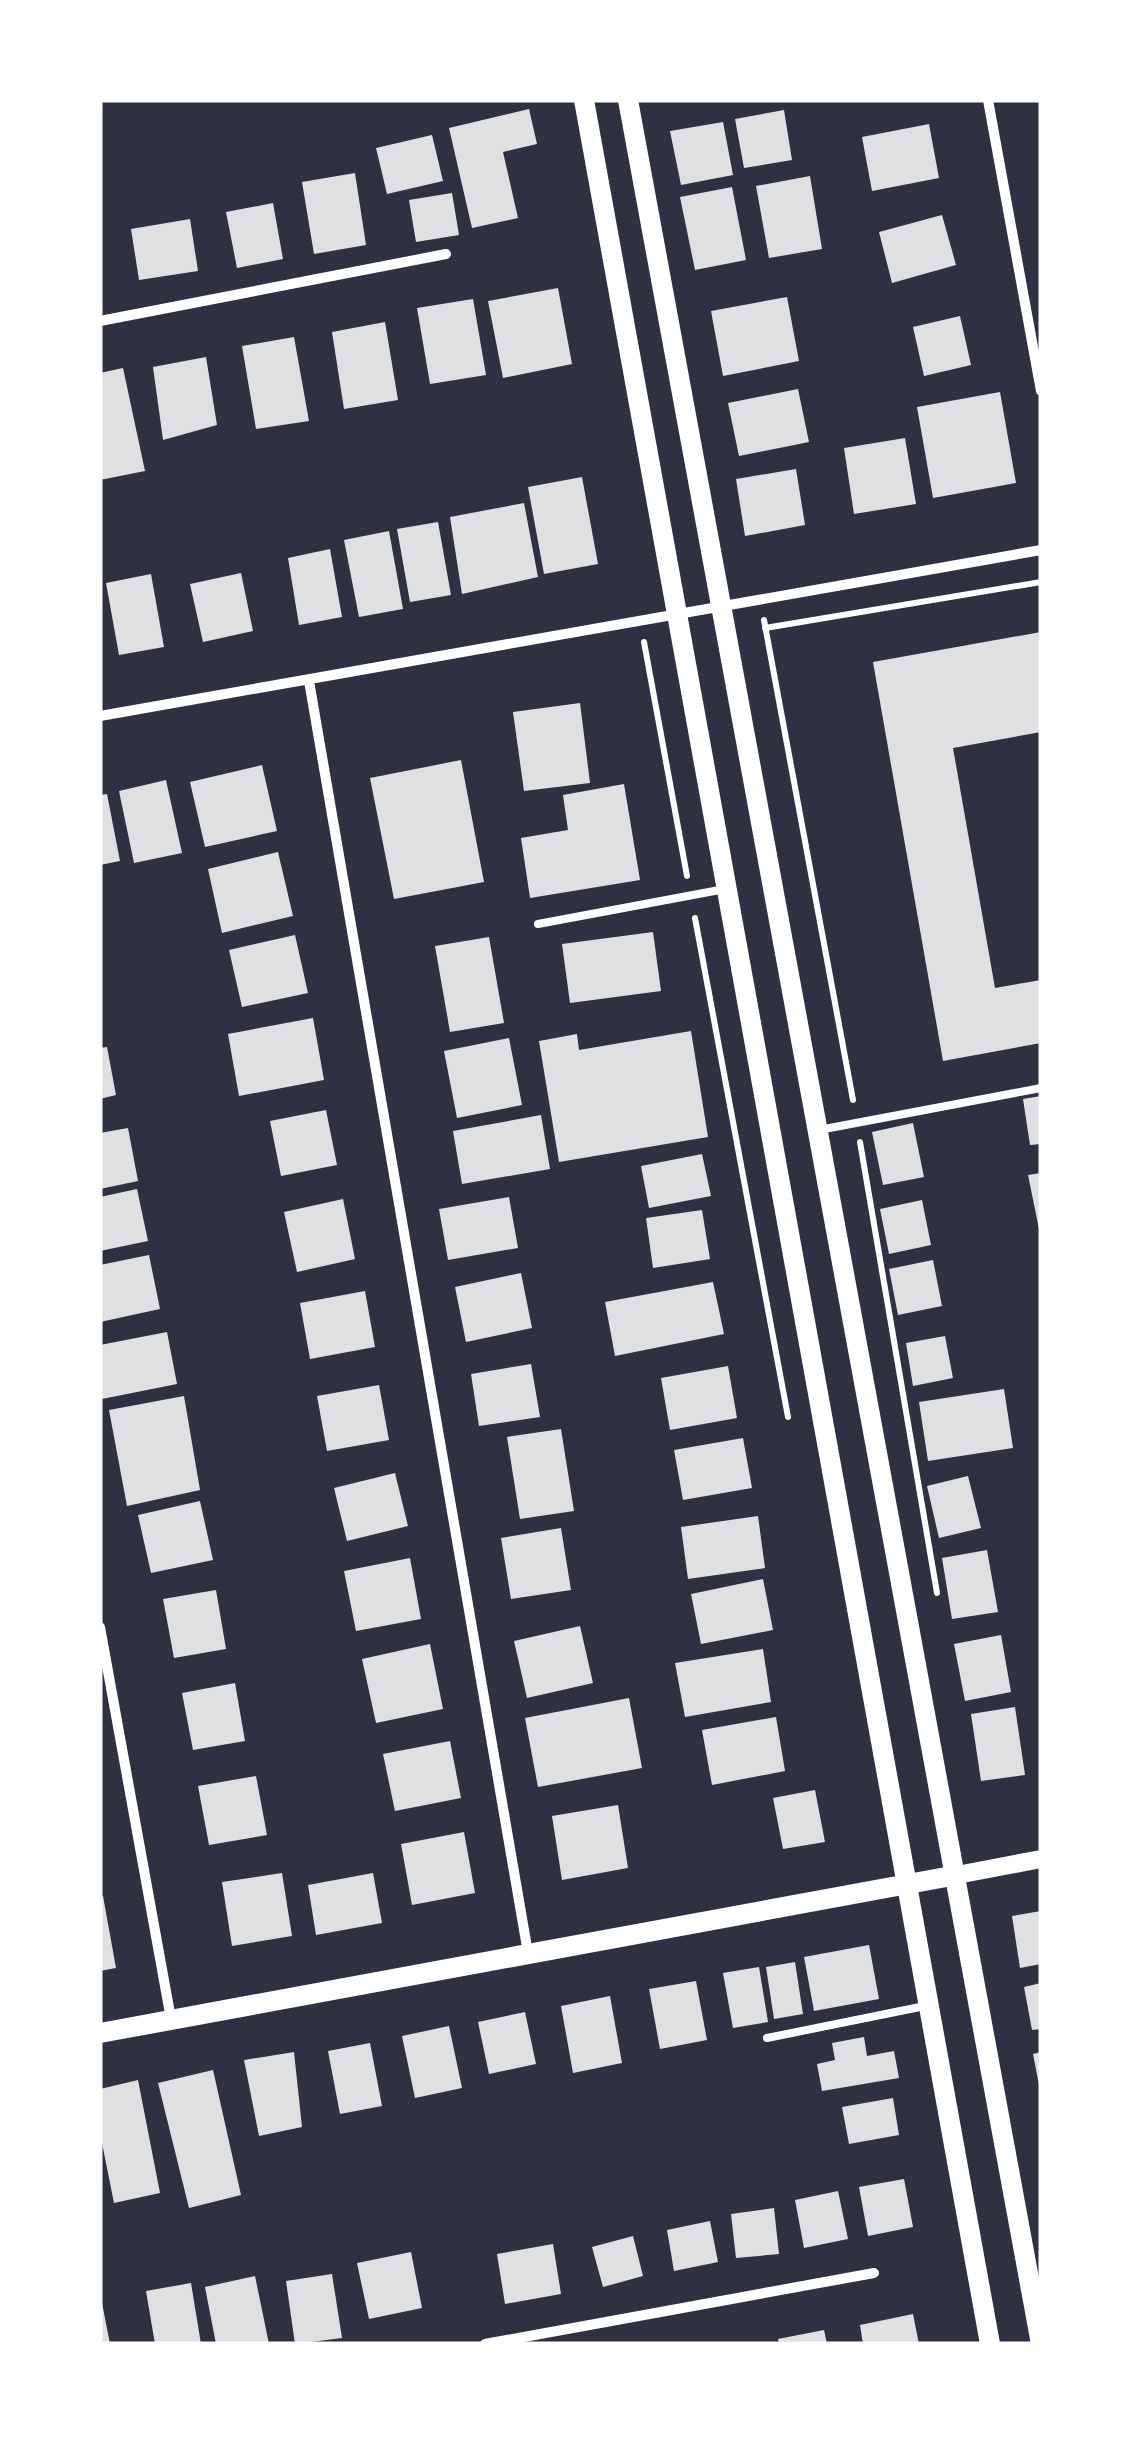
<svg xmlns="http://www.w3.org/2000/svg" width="1141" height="2444" font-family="Lato,sans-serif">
<rect width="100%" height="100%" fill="#2d3142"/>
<!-- building -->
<path fill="#e0e0e3" d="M529,109L537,144L503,152L518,218L472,228L449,128Z
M784,110L792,160L744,168L735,119Z
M723,122L733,175L681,185L670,131Z
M929,124L939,178L872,191L862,137Z
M432,135L443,181L387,194L376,148Z
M355,173L366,245L314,254L302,182Z
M810,176L822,249L769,258L756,186Z
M732,187L746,260L695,270L680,197Z
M452,193L459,235L416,242L409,200Z
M273,203L283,259L237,268L226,212Z
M942,215L956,265L892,283L879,232Z
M190,219L198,271L139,280L131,229Z
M558,288L572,364L503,378L488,301Z
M787,297L799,361L723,376L711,311Z
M473,299L486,375L430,384L417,308Z
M960,316L971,365L924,376L913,327Z
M385,322L398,400L344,409L332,332Z
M294,337L309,421L256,429L242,346Z
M206,357L217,425L163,440L153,367Z
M123,368L145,471L100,480V373Z
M798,389L809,442L739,456L728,403Z
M1000,392L1016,483L933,498L917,407Z
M905,438L916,504L854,514L844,448Z
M796,469L805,525L745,536L736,479Z
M582,477L598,564L544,574L528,487Z
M524,503L538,577L462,594L450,517Z
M438,522L451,595L410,602L397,529Z
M389,531L403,609L359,617L344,540Z
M330,549L342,617L299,625L288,558Z
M241,573L253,631L203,642L190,584Z
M151,574L164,647L119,655L106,583Z
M1041,632V732L953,748L995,988L1041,980V1043L943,1061L873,662Z
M580,703L590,783L524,791L513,712Z
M461,760L484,882L394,899L370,778Z
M262,765L277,831L205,847L190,782Z
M166,780L182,853L134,863L119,791Z
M624,784L640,880L530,898L521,838L568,830L563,795Z
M107,794L120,861L100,865V795Z
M278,852L293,916L222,933L208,869Z
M653,932L661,991L570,1003L562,944Z
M295,935L308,993L242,1007L229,950Z
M489,937L504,1023L450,1032L435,946Z
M313,1018L324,1080L239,1096L228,1034Z
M691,1031L708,1137L559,1162L539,1041L577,1034L579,1050Z
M509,1038L522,1105L457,1118L444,1051Z
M107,1047L116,1095L100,1099V1048Z
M1041,1096V1144L1030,1145L1023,1099Z
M326,1110L337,1165L281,1176L270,1121Z
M541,1115L550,1169L462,1184L453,1131Z
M913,1123L924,1177L883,1185L872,1132Z
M128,1128L138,1181L100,1189V1133Z
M702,1154L711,1196L649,1208L641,1166Z
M1041,1173V1229H1039L1028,1175Z
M137,1189L148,1241L100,1251V1197Z
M509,1197L518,1248L448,1260L439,1209Z
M343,1199L355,1259L297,1272L284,1212Z
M922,1200L931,1245L889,1254L880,1209Z
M702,1210L710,1259L653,1268L646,1218Z
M149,1255L160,1309L100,1322V1265Z
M933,1260L942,1306L898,1315L889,1269Z
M521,1273L532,1328L466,1342L455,1287Z
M713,1282L724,1334L615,1356L605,1302Z
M365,1291L375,1347L310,1359L300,1303Z
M167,1332L177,1384L102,1399L100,1345Z
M945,1336L953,1378L913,1386L906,1343Z
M531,1364L540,1417L479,1426L471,1374Z
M728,1366L737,1418L670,1430L661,1378Z
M379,1385L389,1440L327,1451L317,1396Z
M1004,1389L1013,1448L928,1461L919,1402Z
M184,1396L200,1490L127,1506L109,1410Z
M561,1429L574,1511L520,1519L507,1437Z
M743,1438L752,1488L683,1500L674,1450Z
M395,1473L408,1526L347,1541L334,1488Z
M968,1476L981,1528L939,1538L927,1486Z
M200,1501L213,1560L151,1573L138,1515Z
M758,1516L765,1568L688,1579L681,1527Z
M561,1528L571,1590L511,1599L501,1538Z
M987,1550L998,1612L952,1619L942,1558Z
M410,1558L421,1619L356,1631L344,1571Z
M763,1579L773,1630L701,1644L691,1594Z
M216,1590L226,1649L174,1658L163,1599Z
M580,1626L593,1683L527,1698L514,1641Z
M1001,1635L1011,1692L965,1701L954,1644Z
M430,1644L443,1709L376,1723L362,1659Z
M763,1649L771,1702L685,1717L675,1663Z
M235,1683L245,1741L193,1750L182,1693Z
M629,1698L642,1768L538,1787L525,1718Z
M1015,1707L1025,1775L981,1781L971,1714Z
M776,1717L785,1771L712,1785L702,1730Z
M450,1741L461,1798L395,1811L383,1754Z
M256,1776L267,1835L209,1845L198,1786Z
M815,1790L825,1842L783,1849L773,1798Z
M618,1805L628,1868L562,1880L552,1816Z
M464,1832L475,1893L412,1905L401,1844Z
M282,1873L292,1936L232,1946L222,1882Z
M373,1873L382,1923L316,1935L308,1885Z
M103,1896L116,1968L100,1971V1897Z
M1041,1911V1964L1020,1968L1012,1916Z
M869,1945L879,1999L814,2011L804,1957Z
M795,1962L803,2014L774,2019L766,1967Z
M759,1967L768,2022L733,2028L723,1973Z
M696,1981L707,2040L660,2049L649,1989Z
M1041,1983V2029L1032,2030L1024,1987Z
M610,1996L622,2063L573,2073L561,2006Z
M525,2012L536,2064L489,2074L478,2022Z
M449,2026L462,2088L415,2098L402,2036Z
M864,2037L867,2056L894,2051L899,2078L822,2091L817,2064L835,2060L832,2043Z
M370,2043L382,2106L340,2114L328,2051Z
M294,2052L302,2127L259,2136L244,2060Z
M1041,2052V2085H1039L1033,2054Z
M213,2070L241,2195L189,2208L158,2083Z
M138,2080L160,2193L114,2203L100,2133V2089Z
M893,2098L899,2135L849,2144L842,2107Z
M904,2179L913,2227L868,2236L859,2187Z
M838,2191L848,2239L804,2248L795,2200Z
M774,2208L779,2254L736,2258L731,2214Z
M710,2221L718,2262L674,2271L667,2230Z
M633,2236L643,2276L603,2287L592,2247Z
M553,2244L561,2294L505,2304L497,2254Z
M411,2252L422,2308L369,2319L357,2263Z
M332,2274L342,2338L295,2344L286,2281Z
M255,2276L269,2344H216L205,2287Z
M191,2283L201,2344H155L146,2291Z
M102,2303L110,2344H100Z
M913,2314L919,2344H863L860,2325Z
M824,2330L827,2344H779L778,2339Z"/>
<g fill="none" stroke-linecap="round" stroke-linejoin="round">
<!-- path -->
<path stroke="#fff" stroke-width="6" d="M764,620L853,1100
M765,628L1041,582
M644,642L687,876
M695,918L788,1417
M860,1142L937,1593"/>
<!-- service -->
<path stroke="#fff" stroke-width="8" d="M538,924L725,889
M819,1130L1041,1088
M767,2038L925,2006"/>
<!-- minor -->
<path stroke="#fff" stroke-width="10" d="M988,100L1041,391
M100,321L446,254
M309,681L528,1953
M100,716L1041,550
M100,1627L171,2019
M485,2344L874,2273"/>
<!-- tertiary -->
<path stroke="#fff" stroke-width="18" d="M957,1875L1041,1859"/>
<!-- secondary -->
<path stroke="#fff" stroke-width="20" d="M584,100L990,2344
M628,100L1041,2344
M100,2033L957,1875"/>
</g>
<!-- border -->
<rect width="1141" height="2444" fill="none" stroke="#ffffff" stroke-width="205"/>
</svg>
